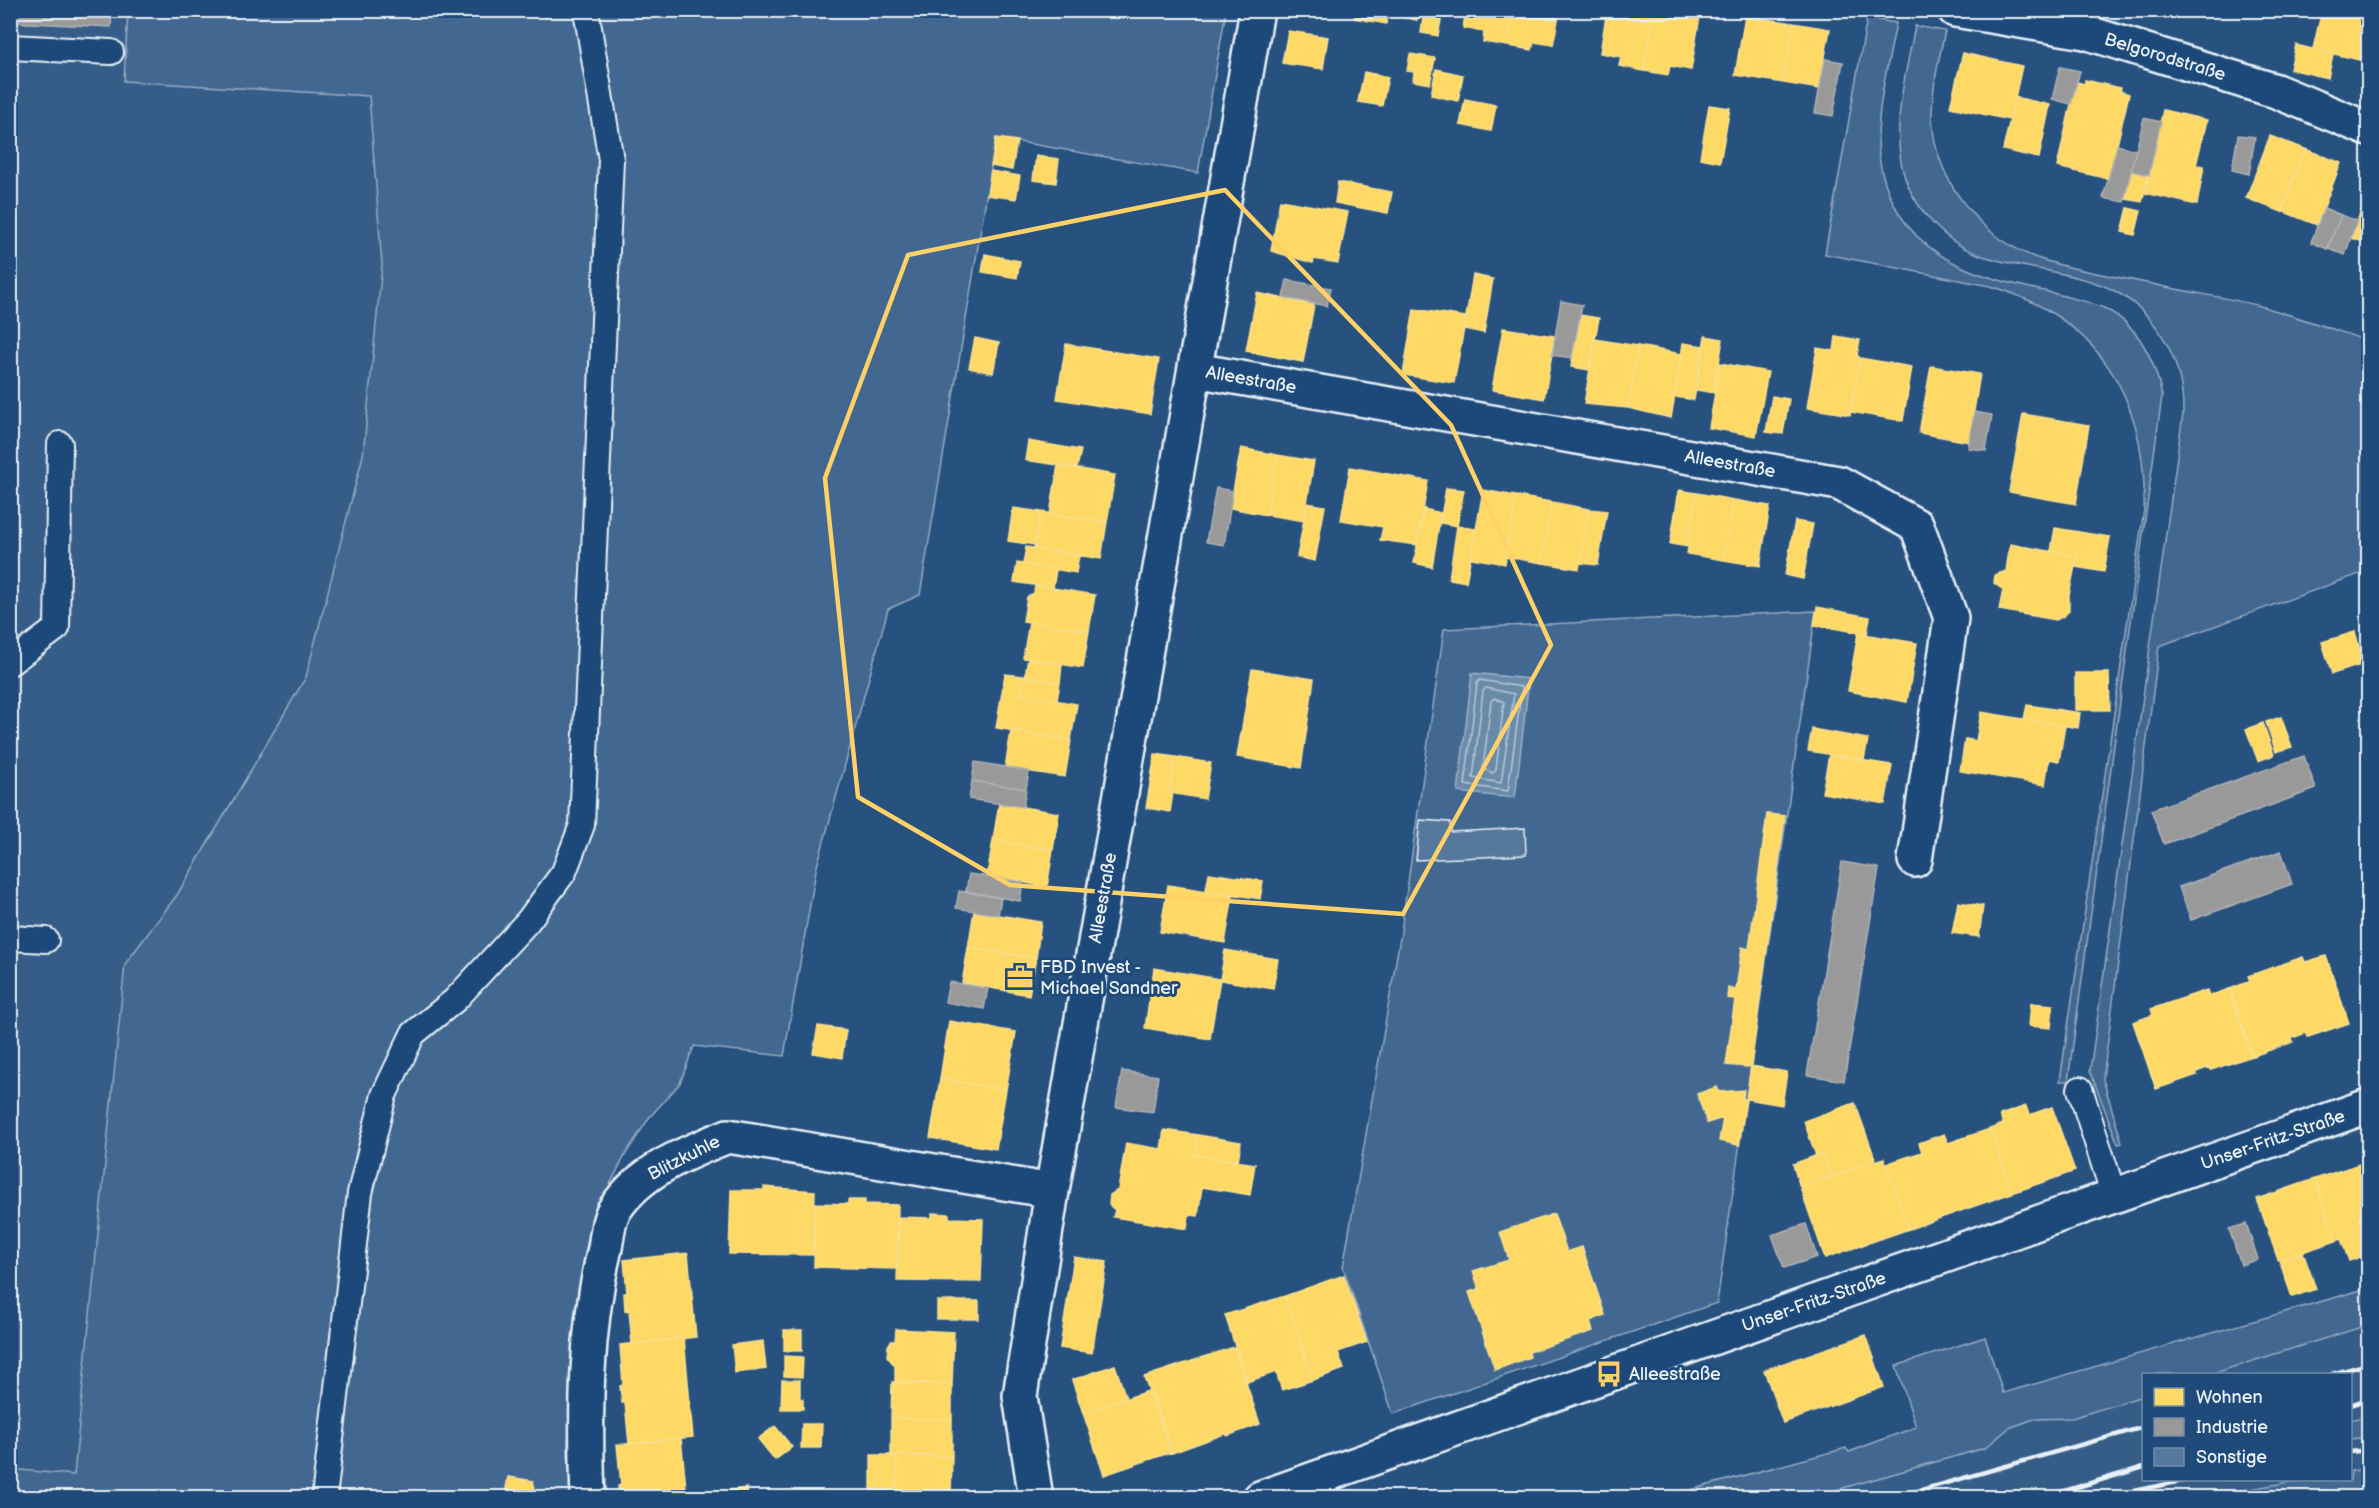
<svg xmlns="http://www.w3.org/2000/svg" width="2379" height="1508" font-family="'Balsamiq Sans',sans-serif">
<rect width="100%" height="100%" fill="#27517f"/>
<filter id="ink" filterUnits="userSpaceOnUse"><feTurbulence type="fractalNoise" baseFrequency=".0167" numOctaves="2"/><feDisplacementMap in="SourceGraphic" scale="12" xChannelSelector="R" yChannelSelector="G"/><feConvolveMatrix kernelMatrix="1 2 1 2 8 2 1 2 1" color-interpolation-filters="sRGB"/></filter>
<g filter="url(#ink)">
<!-- built -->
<path fill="#355d88" d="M10,11H128L124,81L369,96L382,265L363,455L306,677L177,895L125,964L74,1475L10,1469Z
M2368,1325V1415L2351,1420L2350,1374H2211Z
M2143,1396L2144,1480H2301L2206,1498H1811L1985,1448L2009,1428L2034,1419L2072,1418Z
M2368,1437V1469L2351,1471L2350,1439Z"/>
<!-- green -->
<path fill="#436891" stroke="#96acc4" stroke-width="1.5" d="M128,11H1226L1198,173L996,138L920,595L888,609L816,870L784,1056L694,1046L680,1083L649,1118L627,1152L608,1188L593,1226L584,1265L573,1349L568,1445L570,1497H537L533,1481L508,1477L504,1498L11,1497L10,1469L74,1475L125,964L177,895L306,677L363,455L382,265L369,96L124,81Z
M1867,18L1896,23C1889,61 1878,101 1878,140C1878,170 1889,201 1907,225C1945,273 2004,281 2060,295C2075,299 2091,302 2104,308C2139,325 2155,360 2162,396L2068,1081H2060L2144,509C2148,399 2098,317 1990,286L1825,254Z
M1915,26L1945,31C1939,59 1932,87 1932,116C1934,182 1983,242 2046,261C2082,272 2120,277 2157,285C2191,293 2226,297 2260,306C2296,316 2332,329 2368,341V571L2159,646L2103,1079L2122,1143L2118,1144L2090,1071L2183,414C2184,356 2152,302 2096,283C2058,270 2017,268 1980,255C1941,241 1908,202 1901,162C1893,117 1907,69 1915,26Z
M1816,611L1717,1303L1393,1414L1343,1267L1400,938L1444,629Z
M2368,1288V1325L2211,1374H2144L2143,1396L2072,1418L2034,1419L2009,1428L1985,1448L1811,1497H1664L1846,1448L1849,1452L1916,1427L1896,1366L1985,1337L2003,1393Z
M2368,1415V1437L2351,1439V1420Z
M2368,1469V1497H2206L2301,1480H2350L2351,1471Z"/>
<!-- water -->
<path fill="#6b8aaa" stroke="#9db3c9" stroke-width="1.5" d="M1472,673L1529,679L1515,798L1458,792Z"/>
<!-- homes -->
<path fill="#ffd966" stroke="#f8e092" stroke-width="1.5" d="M1356,10H1372L1370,21L1354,18Z
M1372,10H1418L1417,20L1388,14L1386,24L1370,21Z
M1424,10H1443L1438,36L1421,33Z
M1466,10H1513L1507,46L1483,42L1484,32L1463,28Z
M1513,10H1560L1553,45L1534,42L1532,50L1507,46Z
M1607,10H1654L1644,71L1619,66L1621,57L1600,53Z
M1654,10H1701L1691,70L1670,66L1668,75L1644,71Z
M2322,10H2368V62L2313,49Z
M1745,16L1793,23L1783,83L1735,75Z
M1793,23L1830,29L1819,89L1783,83Z
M1288,31L1328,37L1323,69L1282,63Z
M2296,45L2333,54L2328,78L2290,69Z
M1963,53L2022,66L2010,120L1950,107Z
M1410,54L1435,58L1430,84L1413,81L1414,72L1407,71Z
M1436,69L1463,75L1458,101L1431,95Z
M1364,72L1388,77L1382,106L1358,102Z
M2085,80L2121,88L2120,91L2129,94L2109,179L2057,167L2076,82L2085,84Z
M2015,97L2050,105L2039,158L2003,150Z
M1465,99L1496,105L1491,131L1460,125Z
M1709,105L1730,108L1720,162L1700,158Z
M2163,110L2207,120L2196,165L2204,166L2197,205L2145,193Z
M2270,136L2305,149L2282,212L2246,198Z
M996,138L1017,141L1012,170L991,166Z
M2305,149L2341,163L2317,225L2282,211Z
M1036,156L1059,159L1056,183L1033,180Z
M991,171L1020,176L1016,199L987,195Z
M2131,171L2149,175L2142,202L2125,199Z
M1338,182L1392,192L1388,213L1335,203Z
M2368,191V244L2351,238Z
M1280,200L1348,212L1338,263L1314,259L1313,263L1271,251Z
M2128,208L2141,211L2135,235L2122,232Z
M985,254L1020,261L1017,278L982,272Z
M1473,275L1493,279L1484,333L1464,329Z
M1257,293L1314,305L1303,362L1246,351Z
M1414,309L1466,317L1454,383L1403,375Z
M1580,315L1599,318L1589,370L1571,367Z
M1503,328L1555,336L1544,399L1492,390Z
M1705,336L1723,339L1714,393L1696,390Z
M1836,336L1860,340L1857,355L1860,358L1850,415L1807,408L1817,348L1834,351Z
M975,338L999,343L993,373L969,368Z
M1595,339L1638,346L1628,408L1584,404Z
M1683,343L1703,346L1694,400L1675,397Z
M1066,344L1159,359L1150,414L1057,399Z
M1638,346L1682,354L1671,418L1628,408Z
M1860,358L1912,367L1903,421L1850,412Z
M1720,363L1768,372L1756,436L1709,428Z
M1931,366L1980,374L1969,442L1919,433Z
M1772,396L1789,399L1783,434L1766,432Z
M2023,414L2089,425L2076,504L2009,492Z
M1028,441L1081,450L1077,468L1025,460Z
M1241,448L1277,455L1267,515L1230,508Z
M1277,455L1314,461L1304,521L1267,515Z
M1058,465L1115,475L1107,522L1050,514Z
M1350,467L1428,481L1417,545L1380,540L1383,527L1341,520Z
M1446,488L1464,490L1457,526L1440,523Z
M1483,490L1516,496L1505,564L1471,558Z
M1679,490L1697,493L1688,547L1670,544Z
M1697,493L1734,500L1723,560L1687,554Z
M1516,496L1552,502L1542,563L1506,557Z
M1734,500L1770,506L1760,566L1723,560Z
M1552,502L1589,509L1579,569L1542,563Z
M1307,503L1325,506L1315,561L1297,557Z
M1013,508L1041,512L1035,545L1008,541Z
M1424,509L1441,513L1432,567L1414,563Z
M1589,509L1607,511L1598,565L1580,563Z
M1041,512L1107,522L1101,559L1034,548Z
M1795,521L1813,524L1803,579L1785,575Z
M1457,526L1476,529L1466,582L1449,579Z
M2055,528L2110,537L2104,572L2075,567L2077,556L2051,551Z
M2010,544L2077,556L2069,595V611L2064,616L2056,620L1999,610L2003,590L1994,583L1995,575L2006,571Z
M1026,547L1079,555L1076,573L1023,564Z
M1017,563L1056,570L1053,588L1014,582Z
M1035,585L1095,595L1089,631L1023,621L1027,597L1034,593Z
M1817,607L1870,617L1867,634L1814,625Z
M1029,622L1089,631L1083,668L1023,658Z
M2355,632L2364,664L2332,674L2322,642Z
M1858,633L1917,643L1907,702L1848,691Z
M1028,658L1062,664L1060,683L1025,677Z
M1252,669L1314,679L1301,768L1237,757Z
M2075,673H2109L2110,710H2075Z
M1005,674L1023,676L1021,694L1077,704L1071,740L996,728Z
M1023,676L1060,683L1057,700L1021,694Z
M2027,705L2080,713L2078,728L2024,719Z
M1981,712L2065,726L2059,761L2049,759L2045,785L1960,771L1965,739L1976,741Z
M2281,717L2292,747L2276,752L2266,722Z
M2263,723L2274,755L2258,761L2246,729Z
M1812,729L1868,739L1864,760L1808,751Z
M1011,731L1071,740L1065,777L1005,768Z
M1155,754L1175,757L1169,793H1173L1170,812L1146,808Z
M1829,755L1892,765L1885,804L1822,793Z
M1175,757L1211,763L1205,799L1169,793Z
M999,803L1059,813L1053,850L993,840Z
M1767,814L1785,816L1751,1066L1748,1067L1726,1065L1735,999L1727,998L1728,988L1736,990L1742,947L1749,949Z
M993,840L1053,850L1047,887L987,876Z
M1209,873L1263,881L1260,899L1206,890Z
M1168,885L1233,895L1225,943L1160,932Z
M1958,902L1983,906L1979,937L1952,933Z
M974,911L1041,922L1036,958L968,948Z
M968,948L1036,958L1029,995L962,983Z
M1225,950L1278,959L1273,989L1220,980Z
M2326,956L2349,1023L2308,1037L2306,1033L2292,1038L2293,1042L2253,1056L2230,989L2250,981L2248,976L2303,957L2305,962Z
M1154,968L1220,979L1210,1039L1145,1028Z
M2229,989L2252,1056L2211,1070L2210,1067L2196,1072L2197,1075L2156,1089L2133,1022L2153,1015L2151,1009L2207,990L2209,996Z
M2031,1003L2053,1005L2051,1028L2029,1026Z
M949,1021L1016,1032L1006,1090L940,1079Z
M818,1026L846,1030L842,1058L813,1053Z
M1751,1066L1787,1072L1782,1105L1746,1099Z
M940,1079L1006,1090L996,1149L930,1138Z
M1717,1087L1719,1092L1744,1090L1743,1099H1746L1739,1145L1719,1141L1723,1118L1707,1123L1697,1094Z
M1855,1103L1876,1161L1831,1176L1823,1153L1816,1156L1804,1121Z
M2026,1106L2029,1115L2052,1107L2075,1171L2012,1193L1990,1129L2003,1124L2000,1115Z
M1990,1129L2012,1193L1909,1229L1886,1164L1922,1152L1919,1143L1944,1134L1948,1143Z
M1164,1130L1198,1135L1195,1155L1255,1164L1250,1195L1202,1187L1198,1216L1189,1215L1187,1229L1113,1217L1115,1210L1109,1205L1110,1195L1118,1190L1126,1143L1161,1149Z
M1198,1135L1241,1142L1238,1161L1195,1155Z
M1823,1153L1831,1176L1800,1187L1793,1164Z
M1884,1158L1909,1229L1825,1258L1800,1187Z
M2368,1161V1229L2361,1232L2368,1254L2349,1261L2341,1239L2336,1241L2315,1179Z
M2315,1179L2336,1241L2278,1260L2257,1199Z
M764,1187L815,1191L813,1255L729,1254L731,1190H764Z
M848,1200H865V1204L898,1205L897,1269L814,1267L815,1203L848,1204Z
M932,1213L949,1214V1218L983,1219L981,1282L897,1281L899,1217L932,1218Z
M1554,1214L1567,1252L1582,1247L1605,1315L1590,1321L1593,1331L1529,1352L1530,1357L1495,1370L1469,1292L1479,1289L1473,1271L1509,1260L1500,1232Z
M2303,1252L2316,1289L2292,1297L2279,1260Z
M688,1253L696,1337L632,1344L629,1310L625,1311L624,1293H627L624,1260Z
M1074,1257L1107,1262L1092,1353L1060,1348Z
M1344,1275L1367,1342L1338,1352L1344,1369L1313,1380L1285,1296Z
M1285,1296L1313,1380L1282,1390L1276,1372L1247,1382L1225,1315Z
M937,1301H979V1319H937Z
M896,1329L954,1332L952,1384L895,1383V1366L887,1356L888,1346L891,1341H895Z
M784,1330H802V1351H784Z
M1866,1335L1884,1387L1783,1423L1764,1370Z
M684,1338L693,1437L629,1444L625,1403H622L620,1386L623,1385L620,1345Z
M763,1341L766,1369L735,1373L732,1345Z
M1234,1347L1260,1424L1227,1436V1433L1172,1453L1144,1377Z
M784,1356L803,1357L802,1377L784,1376Z
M1115,1365L1126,1398L1083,1413L1072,1380Z
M782,1380H800V1399H803V1409H781Z
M892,1382L952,1384V1420L891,1418Z
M1151,1390L1172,1452L1104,1475L1083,1413Z
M891,1418L952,1420V1456H891Z
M802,1424H822L821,1448H801Z
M775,1426L792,1447L775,1460L758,1439Z
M681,1438L687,1498H619L618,1486L621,1485L617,1445Z
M871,1455H897L896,1498H871Z
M897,1455L952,1456L951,1498H896Z
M508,1477L533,1481L537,1498H505Z
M747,1488L748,1498H730V1490Z
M829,1492L830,1498H793V1496Z"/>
<!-- industry -->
<path fill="#999" stroke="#b1b3b6" stroke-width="1.5" d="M10,10H112L111,27L10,22Z
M1825,59L1843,62L1833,116L1815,113Z
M2060,67L2080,71L2071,104L2052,99Z
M2144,118L2161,122L2149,175L2131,171Z
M2238,135L2255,137L2249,174L2232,170Z
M2117,145L2136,150L2124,202L2103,198Z
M2324,208L2341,215L2327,249L2311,242Z
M2341,215L2357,221L2345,255L2328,249Z
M1287,280L1331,288L1327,306L1283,298Z
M1561,301L1582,305L1572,358L1552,355Z
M1974,412L1992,415L1986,451L1968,448Z
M1216,488L1233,491L1224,545L1206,542Z
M2304,756L2316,789L2164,844L2151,810Z
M975,762L1029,771L1026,789L972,781Z
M972,781L1026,789L1023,807L969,799Z
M2281,851L2292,884L2191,920L2179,887Z
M1842,862L1879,868L1844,1081L1807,1075Z
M969,874L1023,882L1020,901L966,891Z
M959,891L1001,898L998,915L956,908Z
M949,982L988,988L984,1009L945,1002Z
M1122,1071L1158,1076L1153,1112L1116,1107Z
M1806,1224L1817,1257L1784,1268L1772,1235Z
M2246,1224L2258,1259L2241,1265L2229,1229Z"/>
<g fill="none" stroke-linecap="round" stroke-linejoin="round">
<!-- shore -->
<path stroke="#b6c8d9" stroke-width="1.5" d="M1480,680L1522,687L1508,791L1465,785L1477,683Z
M1486,688L1514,694L1501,783L1473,778L1483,691Z
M1494,698L1504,702L1496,770L1493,773L1483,769L1491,701Z"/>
</g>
<!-- building -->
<path fill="#57789d" stroke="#e8f1f8" stroke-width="1.5" d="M1420,820L1450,822L1451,832L1525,828L1526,855L1416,860Z"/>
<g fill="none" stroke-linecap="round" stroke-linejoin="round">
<!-- service casing -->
<g stroke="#e8f1f8" stroke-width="28">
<path id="service" d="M10,47L111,52
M10,663L57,628L60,444
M10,938L46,940
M2080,1089L2114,1196
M324,1498L360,1193L384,1095L413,1034L455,1000L528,921L564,872L582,825L611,160L586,10"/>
</g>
<!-- minor casing -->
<g stroke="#e8f1f8" stroke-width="38">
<path id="minor" d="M1955,10L2085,32L2276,91L2368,129
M1195,370L1839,483L1917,526L1951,618L1915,860
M588,1498C585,1413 585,1331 605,1248C607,1237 608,1219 615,1209C641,1170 686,1153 728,1136L1052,1191
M1036,1498L1020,1396L1052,1191L1257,10
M1260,1498L2368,1106"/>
</g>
<!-- service -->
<use href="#service" stroke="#1f4a7a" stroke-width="24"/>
<!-- minor -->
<use href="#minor" stroke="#1f4a7a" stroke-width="33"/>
<!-- rail -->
<path stroke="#e8f1f8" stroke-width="4.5" d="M2332,1374L2368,1364
M2350,1405L2368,1399
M2350,1452L2368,1450
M1893,1498L2144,1427
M2041,1498L2144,1467
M2099,1498L2187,1480"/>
</g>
</g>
<!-- marked area -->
<path fill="none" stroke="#ffd166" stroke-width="4.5" stroke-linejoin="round" d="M1225,190L1451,425L1551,645L1403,914L1010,885L858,797L825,478L908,255Z"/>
<!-- icons -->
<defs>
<g id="office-bare" transform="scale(2.07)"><path d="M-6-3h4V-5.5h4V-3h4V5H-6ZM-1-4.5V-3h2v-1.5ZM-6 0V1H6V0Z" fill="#ffd166" stroke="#1f4a7a" stroke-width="2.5" paint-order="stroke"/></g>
<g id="bus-bare" transform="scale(2.07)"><path d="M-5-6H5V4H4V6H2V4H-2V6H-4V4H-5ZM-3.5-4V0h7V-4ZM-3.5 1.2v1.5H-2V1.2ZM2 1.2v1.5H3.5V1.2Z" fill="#ffd166" stroke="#1f4a7a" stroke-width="2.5" paint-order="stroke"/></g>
</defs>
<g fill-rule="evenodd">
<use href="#office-bare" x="1020" y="977"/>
<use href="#bus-bare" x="1609" y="1374"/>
</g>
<g text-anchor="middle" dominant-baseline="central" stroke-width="6" stroke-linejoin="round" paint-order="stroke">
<!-- street labels -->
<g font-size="18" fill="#e8f1f8" stroke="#1f4a7a">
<text transform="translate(2165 57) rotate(17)">Belgorodstraße</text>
<text transform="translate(1251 380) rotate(10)">Alleestraße</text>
<text transform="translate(1730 464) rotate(10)">Alleestraße</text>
<text transform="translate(1103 898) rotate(-80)">Alleestraße</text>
<text transform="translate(2273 1140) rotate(-19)">Unser-Fritz-Straße</text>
<text transform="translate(684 1158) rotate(-27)">Blitzkuhle</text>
<text transform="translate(1814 1302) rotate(-19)">Unser-Fritz-Straße</text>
</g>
<!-- poi labels -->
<g font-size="18" fill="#e8f1f8" stroke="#1f4a7a" text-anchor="start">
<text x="1040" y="967">FBD Invest -<tspan x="1040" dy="21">Michael Sandner</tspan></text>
<text x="1629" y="1374">Alleestraße</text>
</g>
</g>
<!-- margin -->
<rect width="2379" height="1508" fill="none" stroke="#1f4a7a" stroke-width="36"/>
<rect x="18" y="18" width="2343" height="1472" fill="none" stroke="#e8f1f8" stroke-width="2" filter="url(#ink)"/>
<!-- legend -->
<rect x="2142" y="1373" width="210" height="108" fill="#1f4a7a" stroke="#6f8dac" stroke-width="1.5"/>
<rect x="2154" y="1388" width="30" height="18" fill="#ffd966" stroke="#6f8dac" stroke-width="1.5"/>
<text x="2196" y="1403" font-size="18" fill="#e8f1f8">Wohnen</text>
<rect x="2154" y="1418" width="30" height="18" fill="#999999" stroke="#6f8dac" stroke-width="1.5"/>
<text x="2196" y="1433" font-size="18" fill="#e8f1f8">Industrie</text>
<rect x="2154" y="1448" width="30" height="18" fill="#57789d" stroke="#6f8dac" stroke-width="1.5"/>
<text x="2196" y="1463" font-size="18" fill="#e8f1f8">Sonstige</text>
</svg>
